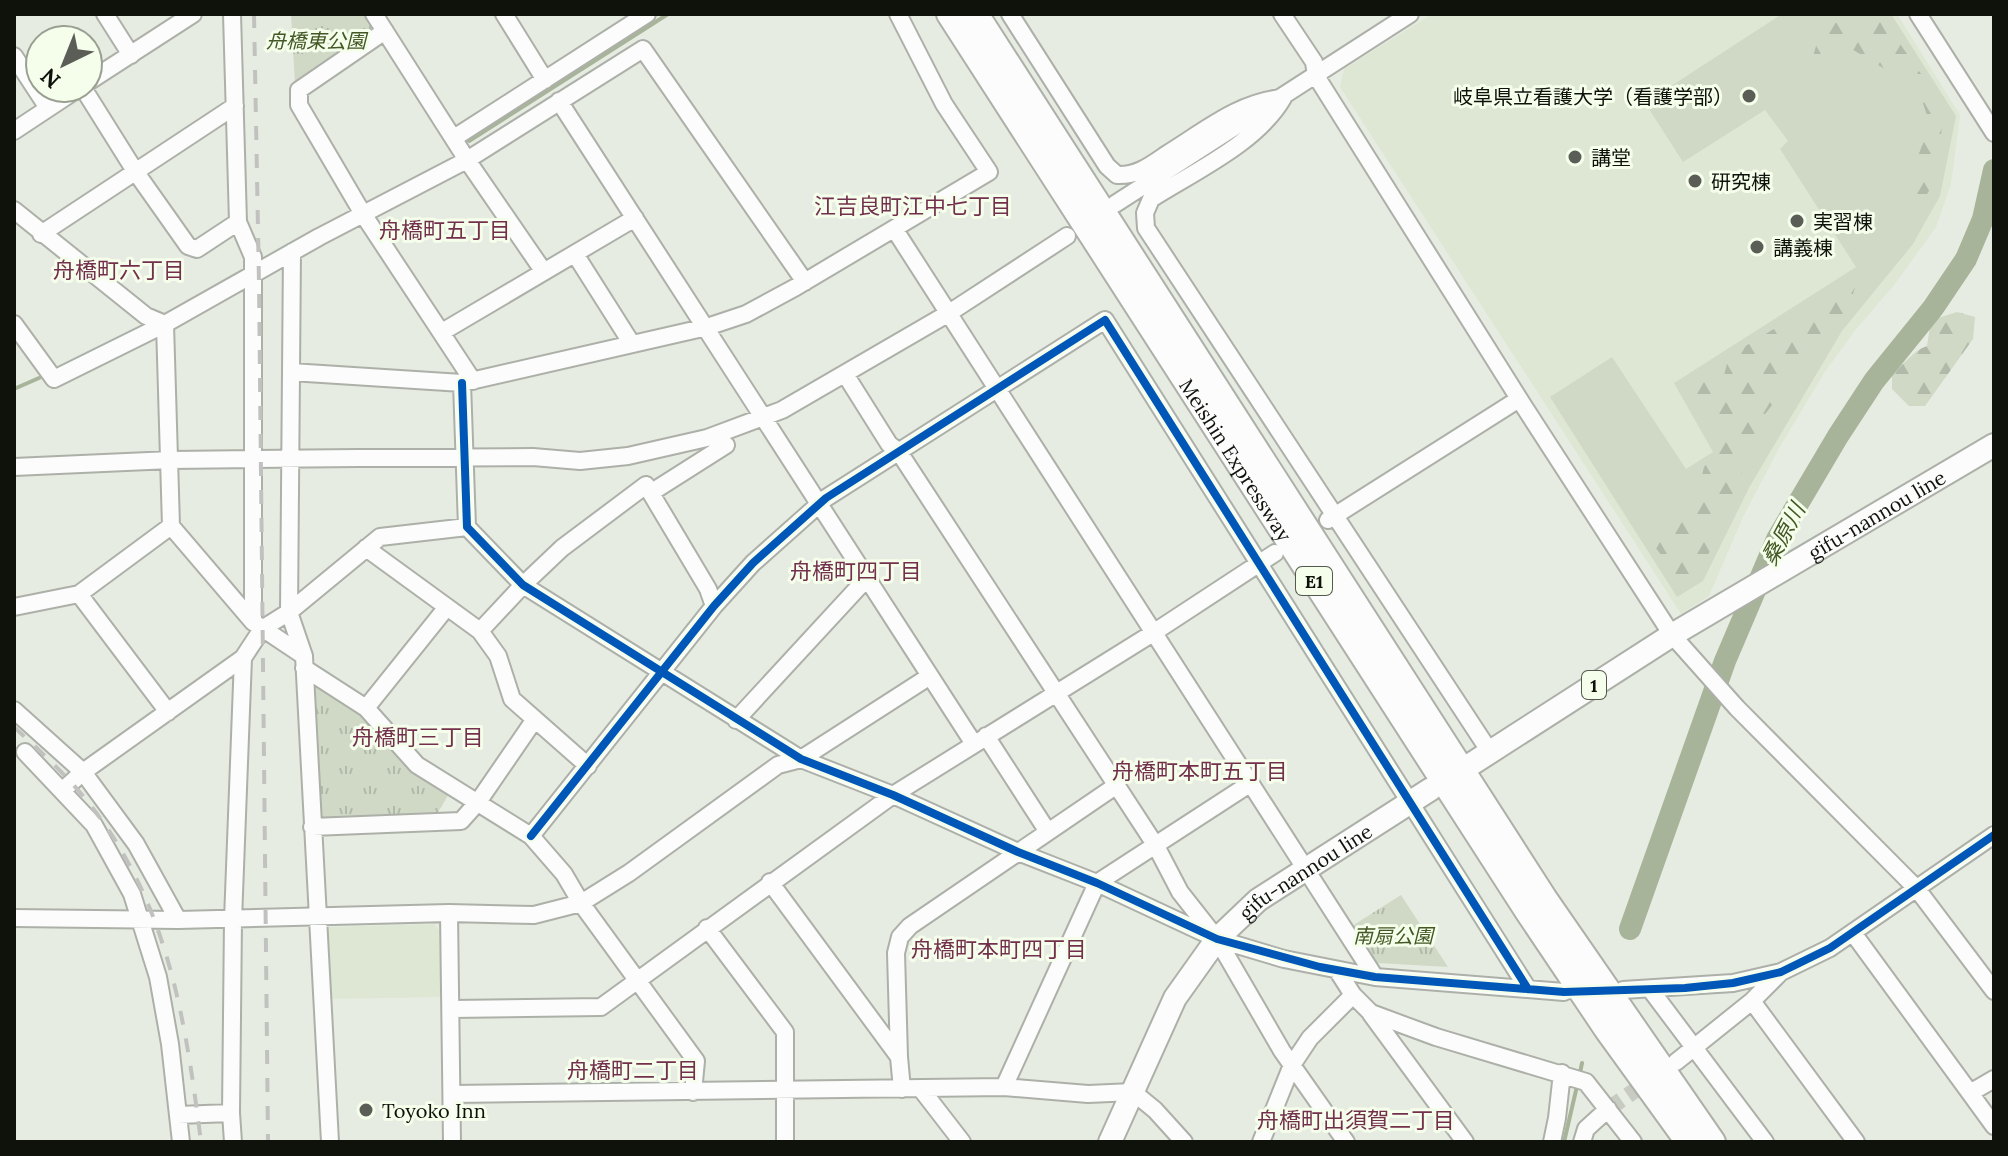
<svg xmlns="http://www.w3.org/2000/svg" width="2008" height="1156" font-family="Lora,'Noto Sans JP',serif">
<defs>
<pattern id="forest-firs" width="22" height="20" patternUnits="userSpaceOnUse" patternTransform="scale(2)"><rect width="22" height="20" fill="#d0d9c6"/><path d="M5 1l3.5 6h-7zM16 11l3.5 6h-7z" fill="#b1b9a9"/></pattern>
<pattern id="park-tufts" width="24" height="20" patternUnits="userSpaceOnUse" patternTransform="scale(2)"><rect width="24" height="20" fill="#d0d9c6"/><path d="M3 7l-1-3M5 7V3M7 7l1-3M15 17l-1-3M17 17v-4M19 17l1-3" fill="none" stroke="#b1b9a9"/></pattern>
</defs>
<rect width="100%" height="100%" fill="#e7ece2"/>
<!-- built -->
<path fill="#dee7d4" d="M1432,14H1897L1960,115L1951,184L1936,227L1895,284L1857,328L1824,373L1778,450L1743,517L1709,596L1681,614L1340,87L1344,69Z
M434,924L440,931L441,997L329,999L327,927Z"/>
<!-- green -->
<path fill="#d0d9c6" d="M1782,14H1891L1956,116L1940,196L1913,244L1842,331L1750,486L1703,581L1677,597L1550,397L1612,357L1686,469L1713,452L1674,383L1856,267L1780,149L1788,141L1765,110L1683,162L1645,103Z"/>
<!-- forest -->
<path fill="url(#forest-firs)" d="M1858,14H1879L1926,81L1944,117L1932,186L1912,218L1905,191L1930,124L1918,89L1845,45L1809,70L1821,29Z
M1857,279L1850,306L1758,423L1737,487L1703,567L1681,581L1655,547L1696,502L1704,467L1720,446L1681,386L1712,371L1710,390L1721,387L1729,356Z
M1957,312L1975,317L1973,339L1925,406H1909L1892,389V374C1905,364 1912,351 1927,346L1931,320Z"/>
<!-- park -->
<path fill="url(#park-tufts)" d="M291,14H367L377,29L295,84Z
M312,681L363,716L450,792L437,814L319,819V776L314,764Z
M1401,895L1448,967L1377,963L1352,926Z"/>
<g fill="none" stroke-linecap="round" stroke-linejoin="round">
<!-- stream -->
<path stroke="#a8b49a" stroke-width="4" d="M469,141L668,14
M14,389L39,378
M1580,1073L1582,1063
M1564,1142L1577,1086"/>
<!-- river -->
<path stroke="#a8b49a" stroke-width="22" d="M1630,929L1725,661L1777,539L1838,436L1874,381L1933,308L1966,259L1983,219L1994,170"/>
<!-- minor-tunnel -->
<path stroke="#c7cbc2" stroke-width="16" stroke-dasharray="16 8" stroke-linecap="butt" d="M1608,1109L1652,1079"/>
<!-- minor casing -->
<g stroke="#acb0a8" stroke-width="20">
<path id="minor" d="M105,14L131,55
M232,14L238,222L253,257V622
M374,14L467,160L544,272
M504,14L545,80
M1010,14L1107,166L1117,175C1137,176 1151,165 1167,154C1203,132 1240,101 1283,98
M1282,14L1314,62L1316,76L1523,405L1672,635L1737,708L1917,889L1994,991
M1918,14L1994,133
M385,31L299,90V105L363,214L473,381
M14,56L48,108
M88,82L193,14
M83,88L135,171L188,246L197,249L238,222
M1283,98C1257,143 1195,171 1151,199L1145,213L1146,228L1490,752
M559,101L974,744
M14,131L79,88
M454,138L647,14
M1115,204L1410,14
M14,210L146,316L165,324
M895,230L1375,977
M41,234L235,106
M292,252L289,612L304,656L330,1142
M575,254L632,344
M14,324L54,379L165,324L319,237L467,160L643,49L805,282
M165,324L171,526L253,622L304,656
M442,332L635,218
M291,372L462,383L707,327L746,314L796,287L989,172L944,104L898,14
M845,374L889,444L899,452L1156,846L1180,892L1217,939L1282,1051L1346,1142
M462,383L467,527L523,585L801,759L893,795L1018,852L1097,883L1217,939L1284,959L1375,977L1564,992
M14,467L171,460L359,458L533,457L580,461L628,456L707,438L782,410L949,313L1067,236
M652,492L726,445
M1328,520L1519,399
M366,548L480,631L498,656L512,699L588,766
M79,594L168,712
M14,607L79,594L171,526
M480,631L523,585L562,548L646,485L708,589L714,606
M304,668L366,708L417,765L531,836L564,874L581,903L696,1061L693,1092
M366,708L447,607
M14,710L83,772L136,844L178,920
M736,720L867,578
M986,736L1048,832
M25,752L94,825L132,894L158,977L170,1044L181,1142
M63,790L83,772L243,658L262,629L289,612L380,537L467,527
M312,827L461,821L478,802L535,719
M531,836L714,606L753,563L826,498L1105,320L1528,989
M770,882L899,1057
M449,913L452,1142
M14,918L178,920L449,913L534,915L581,903L629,873L778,765L801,759L930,676
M707,928L785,1032V1142
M1853,933L1970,1093L1994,1079
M1337,970L1353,995L1371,1013L1436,1037L1586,1082L1633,1142
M1650,989L1765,1142
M1623,990L1733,983L1781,972L1830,948L1994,835
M1752,1001L1856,1142
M452,1009L601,1007L893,795L1153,633L1275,553
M1371,1014L1465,1142
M1676,1062L1752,1001L1781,972
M1004,1087L1097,883L1251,783
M902,1089L899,1057L896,953L900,937L910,926L1117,785
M921,1089L962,1142
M1970,1093L1994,1126
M452,1094L1004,1087L1088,1094L1133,1092L1155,1110L1184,1142
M178,1115L231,1113
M233,1142L231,1113L233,920L243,658
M1261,1142L1292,1065L1310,1038L1353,995
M1552,1142L1557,1118L1562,1073
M1582,1142L1586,1129L1608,1109"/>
</g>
<!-- major casing -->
<g stroke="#acb0a8" stroke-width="26">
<g id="major">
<path id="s1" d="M1473,763L1672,635L1994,445"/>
<path id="s2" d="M1110,1142L1175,998L1217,939L1258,900L1431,789"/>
</g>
</g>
<!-- highway casing -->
<g stroke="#acb0a8" stroke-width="28">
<g id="highway">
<path id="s3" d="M949,14L1527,911L1607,1030L1688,1142"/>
<path d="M976,14L1545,899L1713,1142"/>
</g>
</g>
<!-- minor -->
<use href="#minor" stroke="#fbfcfb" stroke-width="16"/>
<!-- major -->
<use href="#major" stroke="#fbfcfb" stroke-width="22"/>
<!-- highway -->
<use href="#highway" stroke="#fbfcfb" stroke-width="24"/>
<!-- rail -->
<path stroke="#c1c2bf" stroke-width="4" stroke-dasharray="14 14" stroke-linecap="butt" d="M254,14L259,283L268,1142
M14,727C38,749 62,771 83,796C167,897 185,1016 201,1142"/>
<!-- cycleway casing -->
<g stroke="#f5feeb" stroke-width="13">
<path id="cycleway" d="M462,383L467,527L523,585L801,759L893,795L1018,852L1097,883L1217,939L1320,967L1375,977L1564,992L1685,988L1733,983L1781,972L1830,948L1994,835
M531,836L714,606L753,563L826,498L1105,320L1528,989"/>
</g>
<!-- cycleway -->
<use href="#cycleway" stroke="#0057b8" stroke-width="8"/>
</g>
<!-- markers -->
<g fill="#5b5e56" stroke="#f5feeb" stroke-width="3">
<circle cx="1749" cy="96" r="8"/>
<circle cx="1575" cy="157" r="8"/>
<circle cx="1695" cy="181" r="8"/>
<circle cx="1797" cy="221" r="8"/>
<circle cx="1757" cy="247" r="8"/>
<circle cx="366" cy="1110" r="8"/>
</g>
<g text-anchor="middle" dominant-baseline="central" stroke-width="6" stroke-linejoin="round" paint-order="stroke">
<!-- shield labels -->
<g fill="#f5feeb" stroke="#54584e" stroke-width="2">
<rect x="1296" y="567" width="36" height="28" rx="6"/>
<rect x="1582" y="671" width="24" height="28" rx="6"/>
</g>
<g font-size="18" font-weight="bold" fill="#0f110b">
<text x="1314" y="581">E1</text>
<text x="1594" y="685">1</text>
</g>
<!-- park labels -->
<g font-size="20" font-style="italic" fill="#435825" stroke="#f5feeb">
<text x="316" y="40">舟橋東公園</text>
<text x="1393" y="935">南扇公園</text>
</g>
<!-- poi labels -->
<g font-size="20" fill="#0f110b" stroke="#f5feeb" text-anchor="start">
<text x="1733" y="96" text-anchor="end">岐阜県立看護大学（看護学部）</text>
<text x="1591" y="157">講堂</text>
<text x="1711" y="181">研究棟</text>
<text x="1813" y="221">実習棟</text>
<text x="1773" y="247">講義棟</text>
<text x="382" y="1110">Toyoko Inn</text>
</g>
<!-- street labels -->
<g font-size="20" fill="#0f110b" stroke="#f5feeb">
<text stroke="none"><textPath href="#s3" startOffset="530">Meishin Expressway</textPath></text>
<text stroke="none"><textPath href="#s1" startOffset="474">gifu-nannou line</textPath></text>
<text stroke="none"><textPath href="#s2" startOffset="342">gifu-nannou line</textPath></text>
</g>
<!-- neighbourhood labels -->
<g font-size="22" fill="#73304d" stroke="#f5feeb">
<text x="913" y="206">江吉良町江中七丁目</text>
<text x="445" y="230">舟橋町五丁目</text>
<text x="119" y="270">舟橋町六丁目</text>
<text x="856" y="571">舟橋町四丁目</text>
<text x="418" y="737">舟橋町三丁目</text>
<text x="1200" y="771">舟橋町本町五丁目</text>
<text x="999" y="949">舟橋町本町四丁目</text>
<text x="633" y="1070">舟橋町二丁目</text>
<text x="1356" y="1120">舟橋町出須賀二丁目</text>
</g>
<!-- water labels -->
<g font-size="22" font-style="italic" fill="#435825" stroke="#f5feeb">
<text transform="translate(1783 534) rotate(-62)">桑原川</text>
</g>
</g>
<!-- border -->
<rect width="2008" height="1156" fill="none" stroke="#0f110b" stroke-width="32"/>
<!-- north arrow -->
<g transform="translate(64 64) rotate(223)"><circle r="38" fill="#f5feeb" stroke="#999f91" stroke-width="2"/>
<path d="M0-6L14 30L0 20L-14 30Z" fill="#5b5e56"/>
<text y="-12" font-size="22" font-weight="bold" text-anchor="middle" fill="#0f110b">N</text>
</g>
</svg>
